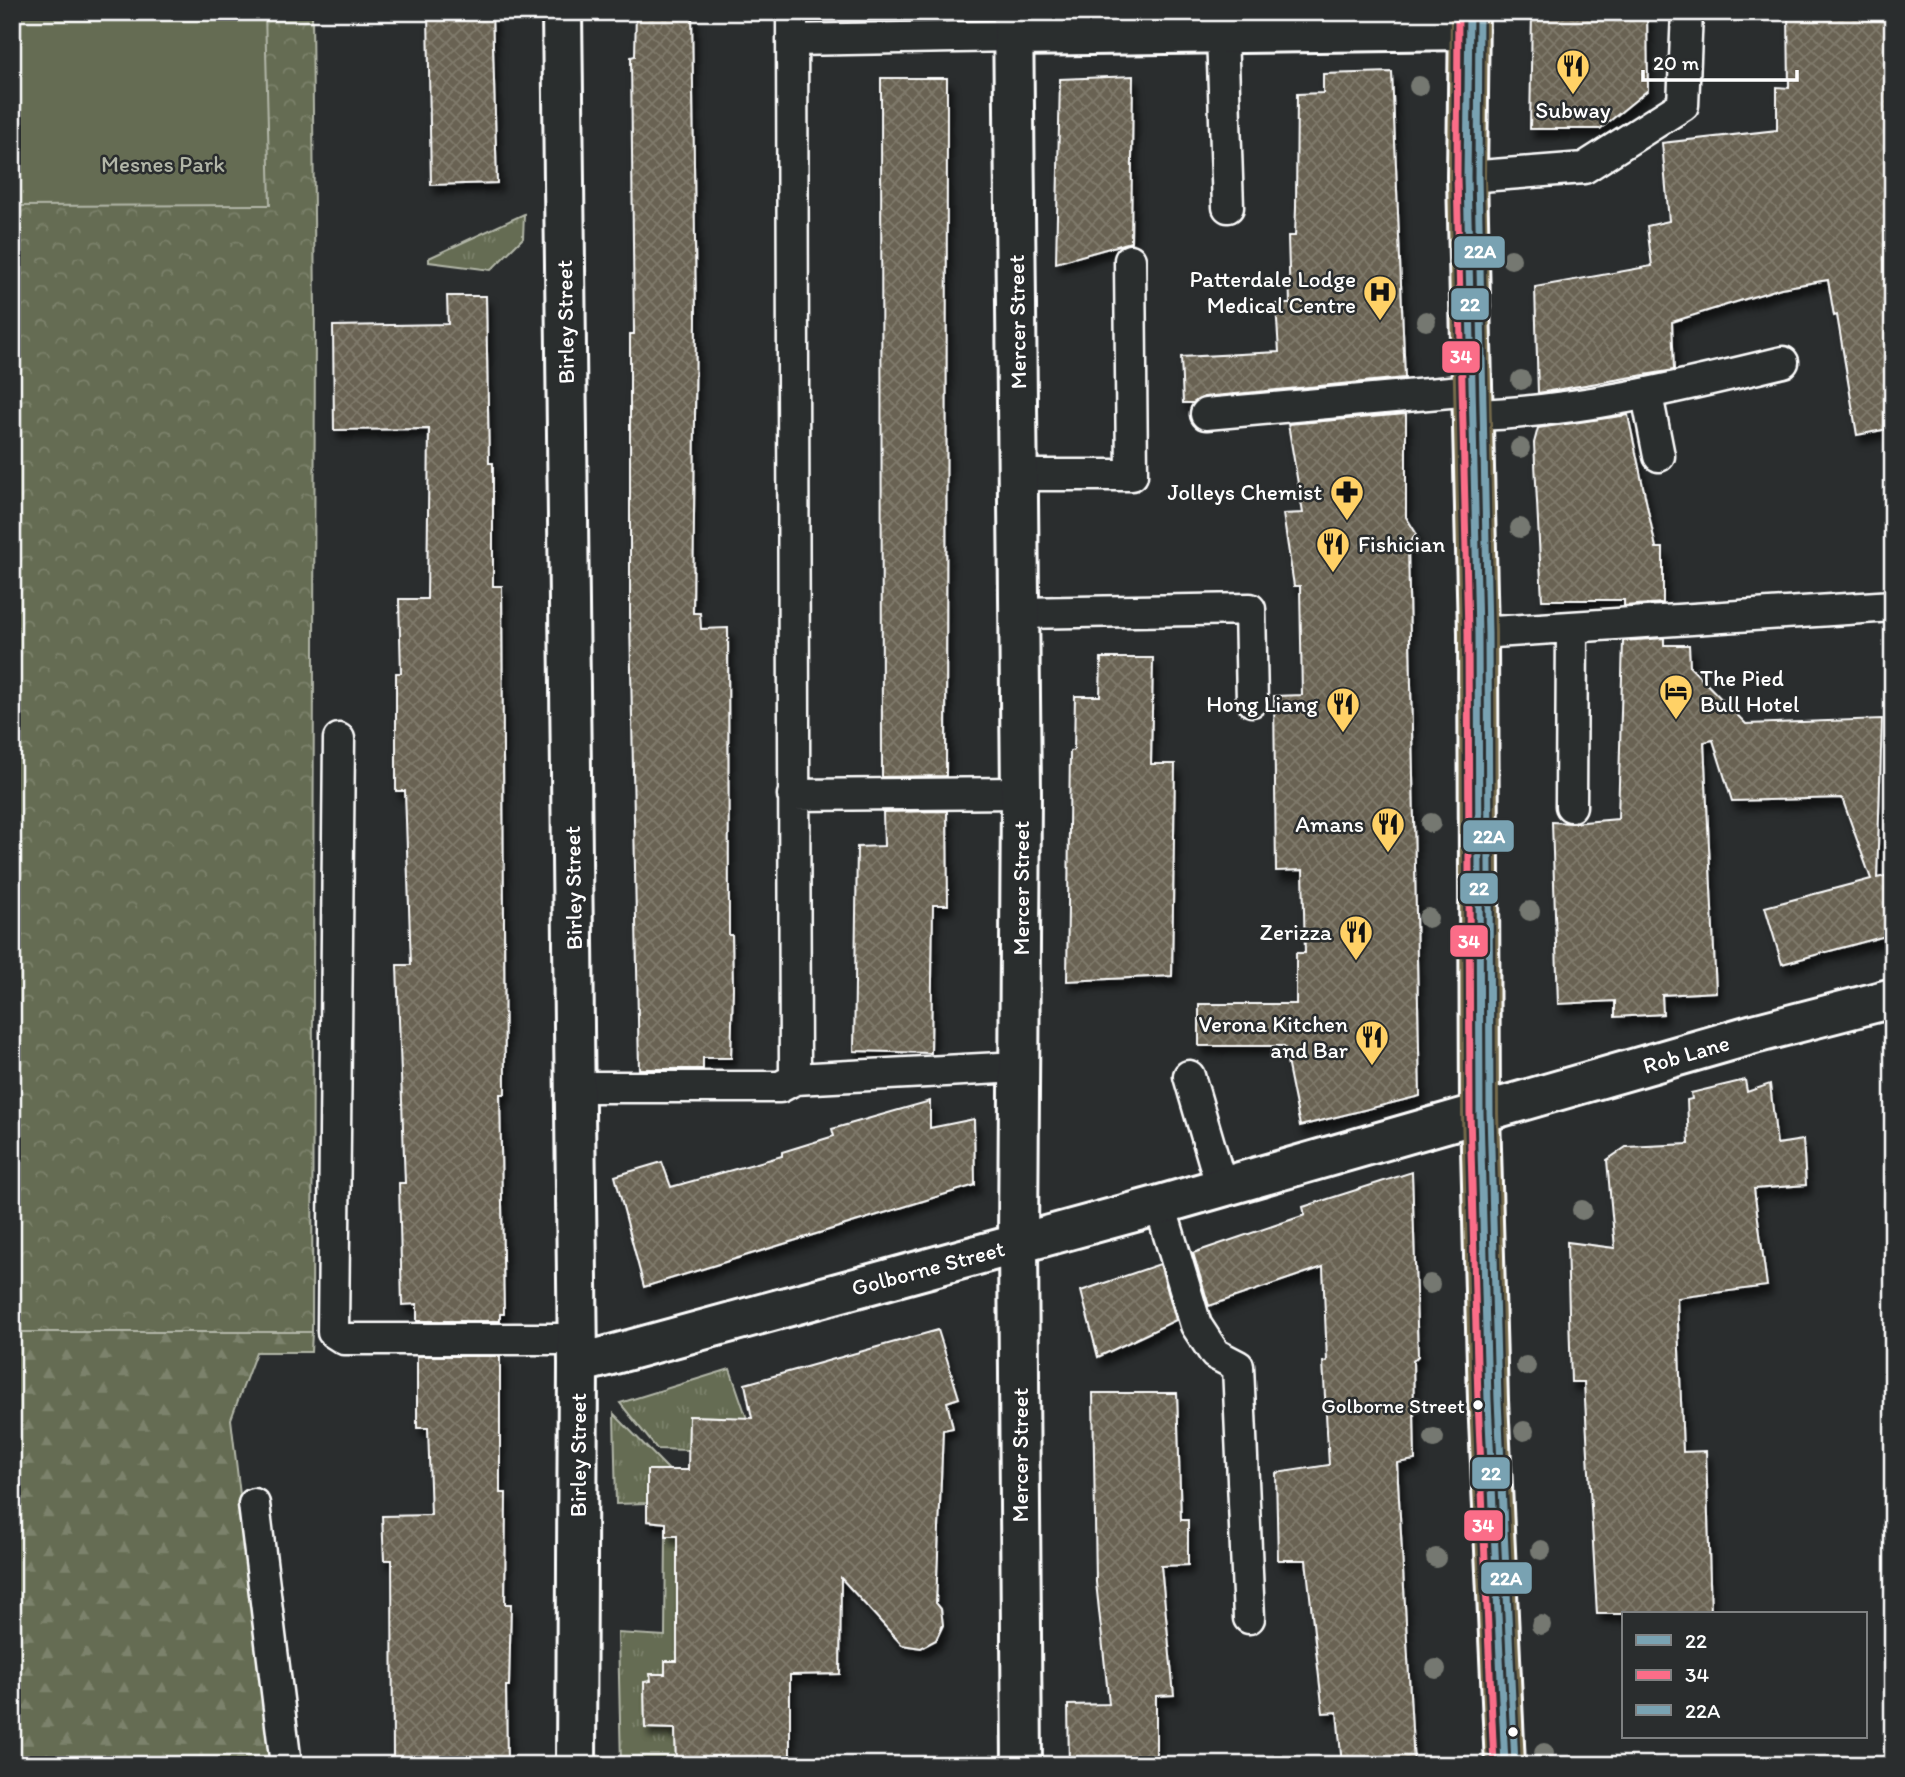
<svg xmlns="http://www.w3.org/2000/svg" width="1905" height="1777" font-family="Itim,sans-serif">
<defs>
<pattern id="grass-tufts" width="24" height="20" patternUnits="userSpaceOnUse" patternTransform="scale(1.75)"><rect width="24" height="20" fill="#656c52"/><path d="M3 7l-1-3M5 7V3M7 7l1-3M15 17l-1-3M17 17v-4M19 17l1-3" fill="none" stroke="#7c826c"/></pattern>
<pattern id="forest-firs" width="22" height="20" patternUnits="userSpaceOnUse" patternTransform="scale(1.75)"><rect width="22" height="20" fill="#656c52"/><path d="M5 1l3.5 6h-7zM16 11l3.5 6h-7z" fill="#7c826c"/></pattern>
<pattern id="park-crowns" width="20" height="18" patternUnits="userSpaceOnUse" patternTransform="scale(1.75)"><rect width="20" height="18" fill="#656c52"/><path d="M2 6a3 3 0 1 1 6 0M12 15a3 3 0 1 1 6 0" fill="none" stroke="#7c826c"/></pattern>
<pattern id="building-cross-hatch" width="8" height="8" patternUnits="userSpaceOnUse" patternTransform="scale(1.75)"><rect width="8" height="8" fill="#696252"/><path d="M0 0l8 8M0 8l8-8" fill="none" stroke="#807a6c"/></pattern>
<filter id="shadow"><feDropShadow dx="4.5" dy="8" stdDeviation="3.5" flood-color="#0009"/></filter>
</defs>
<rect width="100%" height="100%" fill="#2a2d2e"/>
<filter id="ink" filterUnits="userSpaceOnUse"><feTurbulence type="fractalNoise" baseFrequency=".0143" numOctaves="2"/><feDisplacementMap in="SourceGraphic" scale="14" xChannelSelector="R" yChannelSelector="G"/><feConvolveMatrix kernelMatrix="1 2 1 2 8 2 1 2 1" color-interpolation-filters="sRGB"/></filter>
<g filter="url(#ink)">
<!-- grass -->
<path fill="url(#grass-tufts)" stroke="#b2b6a8" stroke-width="2" d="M524,214L523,238L491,270L429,262V258Z
M730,1369L759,1454L724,1417L690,1416L688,1450L657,1449L620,1403Z
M614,1414L669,1470H647V1503L616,1504Z
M666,1536H677V1661H665V1674H651V1681L644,1682L645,1728L675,1729L676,1765H621L618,1633L665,1636Z"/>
<!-- forest -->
<path fill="url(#forest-firs)" stroke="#b2b6a8" stroke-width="2" d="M12,1332H312L311,1352H256L231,1419L272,1765H12Z"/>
<!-- park -->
<path fill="url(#park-crowns)" stroke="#b2b6a8" stroke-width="2" d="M12,12H312L315,313L312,1332H12Z"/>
<!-- garden -->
<path fill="#656c52" stroke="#b2b6a8" stroke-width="2" d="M12,12H265L270,205L12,206Z"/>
<!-- building -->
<path fill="url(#building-cross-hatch)" stroke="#fff" stroke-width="2" filter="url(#shadow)" d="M428,12H492L497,183L431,185Z
M636,12H692L696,317L693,613H700L701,629L728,628L729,935H732L733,988L731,1058H703V1069H639L630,618V334H634L631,57L635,56Z
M1532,12H1647L1648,90L1600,129H1530Z
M1788,12H1893V428L1857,435L1837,315L1834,316L1828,280L1781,288L1672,322L1674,370L1538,393L1535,287L1652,266L1647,226L1669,221L1662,143L1777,130V87L1789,88Z
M1392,72L1405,378L1204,397L1193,403H1183L1181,357L1279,352L1276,304H1290L1288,236H1295L1296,208L1297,94L1323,93V74Z
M1133,76L1131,242L1056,263L1060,79Z
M881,78H947L946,776L882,777Z
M447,296H486L489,463H493V586H502L505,1094H500L504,1314H500V1321H417V1304L402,1305L399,1183H405L397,965H411L405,791H396V673H401L399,599H427L429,429L334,430L333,326L448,324Z
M1406,414V517L1416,533L1408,547L1420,1096L1300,1126L1284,1046H1199V1004H1296V953H1305L1303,870L1276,871L1274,696L1302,695L1300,586H1294L1283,514L1303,513L1288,424Z
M1628,415L1656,548H1663V603L1624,606V600H1542L1534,443L1538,428Z
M1664,638V645H1689L1690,667L1746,724L1882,719L1877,878L1893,874V934L1782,964L1765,907L1871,879L1842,798L1732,801L1713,740L1704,742L1716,992L1662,995L1663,1014L1615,1017V1001L1558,1004L1552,822L1572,823L1618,819L1623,641Z
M1101,658H1153L1151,764H1175L1172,976L1067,981L1070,751L1074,750L1075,696H1100Z
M947,811L948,905H933L931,1053L854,1051L857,847L884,846L883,812Z
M1745,1080L1747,1092L1770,1084L1777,1144L1803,1140L1806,1185L1754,1189L1767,1286L1677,1298L1683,1452L1706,1451L1711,1614H1597L1584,1382H1571L1567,1242L1615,1248L1607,1160L1626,1147L1689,1144L1687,1100L1692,1099L1691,1093Z
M930,1101V1128L974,1119L975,1185L644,1287L615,1176L662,1162L671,1187L782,1156V1152L834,1136L832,1129Z
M1412,1172L1418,1356L1413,1361L1415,1460L1397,1463L1414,1765H1342L1337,1712L1323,1713L1306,1560H1278L1276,1473L1329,1465L1323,1362L1327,1361L1323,1267L1209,1306L1193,1253L1305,1215L1303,1207Z
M1160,1264L1176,1320L1098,1357L1081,1291Z
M938,1330L959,1398L947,1402L953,1428L943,1430L936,1603L941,1609L943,1625L936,1640L921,1648L902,1645L841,1578L840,1674L790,1675V1765H676L675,1729L645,1728L644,1682L651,1681L650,1674H665V1661H677V1536H666V1523L647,1521V1470H688L689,1416L752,1418L745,1384Z
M417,1356H500V1493H506L505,1604H511L509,1686H506L507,1765H437L436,1757H393L392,1560H384L382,1516L431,1515L428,1428H417Z
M1093,1393H1177L1181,1520H1188V1565L1161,1566L1174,1695L1156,1696V1765H1069L1068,1705L1109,1704L1096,1582Z"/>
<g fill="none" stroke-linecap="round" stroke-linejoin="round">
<!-- lane casing -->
<g stroke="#fff" stroke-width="35">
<path id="lane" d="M1222,33L1228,207
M792,40L1013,36
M1467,177L1584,168L1683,105L1687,12
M1647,395L1659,456
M1206,414L1472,390
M1472,415C1578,412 1680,387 1783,362
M1019,475H1132L1130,260
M1019,613L1250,609L1252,701
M1478,633L1893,606
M339,739L333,1332L344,1339H578
M793,795L1021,793
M1571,806L1572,627
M1189,1076L1221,1185
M795,1079L1019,1067
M575,1087H780L795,1079L792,12
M1160,1205L1196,1325L1215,1354L1238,1366L1249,1618
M254,1504L286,1765"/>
</g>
<!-- street casing -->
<g stroke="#fff" stroke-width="44">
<path id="street" d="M562,12L578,1364L576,1765
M1013,12L1021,793L1018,1243L1022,1765
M1013,36L1468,30
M578,1364L1160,1205L1480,1113"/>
</g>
<!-- secondary casing -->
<g stroke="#fff" stroke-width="44">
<path id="secondary" d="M1480,1113L1754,1034L1893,998"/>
</g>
<!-- primary casing -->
<g stroke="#fff" stroke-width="44">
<path id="primary" d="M1469,12L1467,177L1478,633L1480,1113L1488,1400L1505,1765"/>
</g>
<!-- lane -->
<use href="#lane" stroke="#2a2d2e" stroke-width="30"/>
<!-- street -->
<use href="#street" stroke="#2a2d2e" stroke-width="38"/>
<!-- secondary -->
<use href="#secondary" stroke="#2a2d2e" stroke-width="38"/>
<!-- primary -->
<use href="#primary" stroke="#746b4b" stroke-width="38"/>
<!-- bus-1 casing -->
<g stroke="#2a2d2e" stroke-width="12">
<path id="bus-1" d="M1469,12L1467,177L1478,633L1480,1113L1488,1400L1505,1765"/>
</g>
<!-- bus-2 casing -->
<g stroke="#2a2d2e" stroke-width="12">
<path id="bus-2" d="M1458,12L1457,177L1468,633L1470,1113L1478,1400L1494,1765"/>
</g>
<!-- bus-3 casing -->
<g stroke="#2a2d2e" stroke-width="12">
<path id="bus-3" d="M1479,12L1478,177L1488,633L1490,1113L1498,1400L1515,1765"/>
</g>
<!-- bus-1 -->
<use href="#bus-1" stroke="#79a2b2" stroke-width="7"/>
<!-- bus-2 -->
<use href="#bus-2" stroke="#fb6d88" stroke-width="7"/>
<!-- bus-3 -->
<use href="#bus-3" stroke="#79a2b2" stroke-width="7"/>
</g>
<!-- trees -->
<g fill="#757871">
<circle cx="1419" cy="86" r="10"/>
<circle cx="1511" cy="259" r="10"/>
<circle cx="1426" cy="321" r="10"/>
<circle cx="1521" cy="380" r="10"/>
<circle cx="1520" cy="448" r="10"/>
<circle cx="1520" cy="528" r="10"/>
<circle cx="1431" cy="823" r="10"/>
<circle cx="1530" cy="911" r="10"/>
<circle cx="1428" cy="918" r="10"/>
<circle cx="1582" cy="1210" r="10"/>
<circle cx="1430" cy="1284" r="10"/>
<circle cx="1526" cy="1366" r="10"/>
<circle cx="1524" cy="1431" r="10"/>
<circle cx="1434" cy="1438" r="10"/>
<circle cx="1541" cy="1550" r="10"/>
<circle cx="1436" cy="1558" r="10"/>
<circle cx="1541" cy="1625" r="10"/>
<circle cx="1436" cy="1669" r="10"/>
<circle cx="1544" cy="1753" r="10"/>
</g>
</g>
<!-- icons -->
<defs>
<g id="restaurant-pin" transform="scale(1.75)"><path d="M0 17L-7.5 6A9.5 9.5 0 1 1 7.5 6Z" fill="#ffd166" stroke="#2a2d2e"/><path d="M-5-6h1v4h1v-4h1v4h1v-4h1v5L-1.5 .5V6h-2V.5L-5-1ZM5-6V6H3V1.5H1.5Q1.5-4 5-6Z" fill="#111"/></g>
<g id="hospital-pin" transform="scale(1.75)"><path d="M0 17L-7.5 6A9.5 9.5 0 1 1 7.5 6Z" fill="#ffd166" stroke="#2a2d2e"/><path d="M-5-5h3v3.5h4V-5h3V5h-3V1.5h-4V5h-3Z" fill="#111"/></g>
<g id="pharmacy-pin" transform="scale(1.75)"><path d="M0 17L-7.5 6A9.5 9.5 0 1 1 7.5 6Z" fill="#ffd166" stroke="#2a2d2e"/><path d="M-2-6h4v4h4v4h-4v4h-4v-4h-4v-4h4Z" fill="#111"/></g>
<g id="hotel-pin" transform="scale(1.75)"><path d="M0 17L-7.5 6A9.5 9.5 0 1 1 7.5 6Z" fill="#ffd166" stroke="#2a2d2e"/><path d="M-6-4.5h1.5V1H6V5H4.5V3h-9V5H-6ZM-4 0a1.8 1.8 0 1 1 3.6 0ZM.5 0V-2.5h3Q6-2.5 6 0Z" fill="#111"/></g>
</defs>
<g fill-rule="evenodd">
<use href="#restaurant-pin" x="1573" y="66"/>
<use href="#hospital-pin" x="1380" y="292"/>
<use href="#pharmacy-pin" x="1347" y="492"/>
<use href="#restaurant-pin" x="1333" y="544"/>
<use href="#hotel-pin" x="1676" y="691"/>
<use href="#restaurant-pin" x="1343" y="704"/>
<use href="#restaurant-pin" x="1388" y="824"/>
<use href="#restaurant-pin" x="1356" y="932"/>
<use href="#restaurant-pin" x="1372" y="1037"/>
</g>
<!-- markers -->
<g fill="#fff" stroke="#2a2d2e" stroke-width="2.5">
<circle cx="1478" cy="1405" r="6"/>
<circle cx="1513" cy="1732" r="6"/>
</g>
<g text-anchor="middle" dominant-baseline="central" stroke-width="5" stroke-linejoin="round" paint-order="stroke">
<!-- bus labels -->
<g font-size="21" fill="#fff" stroke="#2a2d2e" text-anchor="end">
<text x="1465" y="1405">Golborne Street</text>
</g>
<!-- poi labels -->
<g font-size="23" fill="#fff" stroke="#2a2d2e" text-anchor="end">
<text x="1573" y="110" text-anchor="middle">Subway</text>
<text x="1356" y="279">Patterdale Lodge<tspan x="1356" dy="26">Medical Centre</tspan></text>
<text x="1322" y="492">Jolleys Chemist</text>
<text x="1358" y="544" text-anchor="start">Fishician</text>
<text x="1700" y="678" text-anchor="start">The Pied<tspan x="1700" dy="26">Bull Hotel</tspan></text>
<text x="1318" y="704">Hong Liang</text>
<text x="1364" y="824">Amans</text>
<text x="1332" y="932">Zerizza</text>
<text x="1348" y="1024">Verona Kitchen<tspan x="1348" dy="26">and Bar</tspan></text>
</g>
<!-- park labels -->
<g font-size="23" fill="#b2b6a8" stroke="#2a2d2e">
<text x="163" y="164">Mesnes Park</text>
</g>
<!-- street labels -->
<g font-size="23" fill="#fff" stroke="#2a2d2e">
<text transform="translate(565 322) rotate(-91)">Birley Street</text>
<text transform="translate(1017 322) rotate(-91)">Mercer Street</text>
<text transform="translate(573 888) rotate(-91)">Birley Street</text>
<text transform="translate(1021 888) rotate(-90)">Mercer Street</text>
<text transform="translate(1686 1054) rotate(-16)">Rob Lane</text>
<text transform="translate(928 1268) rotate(-15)">Golborne Street</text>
<text transform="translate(578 1455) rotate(-90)">Birley Street</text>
<text transform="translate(1020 1455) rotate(-90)">Mercer Street</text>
</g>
</g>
<g stroke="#2a2d2e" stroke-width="2.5">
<rect x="1453" y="235" width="53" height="34" rx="7" fill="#79a2b2"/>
<rect x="1450" y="287" width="40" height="34" rx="7" fill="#79a2b2"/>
<rect x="1441" y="340" width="40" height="34" rx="7" fill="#fb6d88"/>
<rect x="1462" y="819" width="53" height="34" rx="7" fill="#79a2b2"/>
<rect x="1459" y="872" width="40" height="33" rx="7" fill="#79a2b2"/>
<rect x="1449" y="924" width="40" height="34" rx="7" fill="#fb6d88"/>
<rect x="1471" y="1456" width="40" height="34" rx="7" fill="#79a2b2"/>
<rect x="1463" y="1509" width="41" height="33" rx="7" fill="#fb6d88"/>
<rect x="1480" y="1561" width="53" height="34" rx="7" fill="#79a2b2"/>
</g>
<g font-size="19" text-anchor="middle" font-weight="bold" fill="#fff">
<text x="1480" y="258">22A</text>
<text x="1470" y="311">22</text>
<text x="1461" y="363">34</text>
<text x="1489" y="843">22A</text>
<text x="1479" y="895">22</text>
<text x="1469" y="948">34</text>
<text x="1491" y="1480">22</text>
<text x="1483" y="1532">34</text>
<text x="1506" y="1585">22A</text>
</g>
<!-- margin -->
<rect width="1905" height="1777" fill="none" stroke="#2a2d2e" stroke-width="42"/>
<rect x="21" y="21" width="1863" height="1735" fill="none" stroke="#fff" stroke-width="2.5" filter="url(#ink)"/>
<!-- legend -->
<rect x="1622" y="1612" width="245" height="126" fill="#2a2d2e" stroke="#7f8182" stroke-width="2"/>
<rect x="1636" y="1635" width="35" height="10" fill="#79a2b2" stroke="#7f8182" stroke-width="2"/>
<text x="1685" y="1648" font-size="21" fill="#ffffff">22</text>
<rect x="1636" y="1670" width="35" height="10" fill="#fb6d88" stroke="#7f8182" stroke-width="2"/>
<text x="1685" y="1682" font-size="21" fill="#ffffff">34</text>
<rect x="1636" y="1705" width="35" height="10" fill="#79a2b2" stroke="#7f8182" stroke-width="2"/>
<text x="1685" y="1718" font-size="21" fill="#ffffff">22A</text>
<!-- scale -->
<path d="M1643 70v10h154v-10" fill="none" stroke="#ffffff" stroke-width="3.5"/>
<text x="1653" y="70" font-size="21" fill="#ffffff" stroke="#2a2d2e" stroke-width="5" paint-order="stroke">20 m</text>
</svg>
